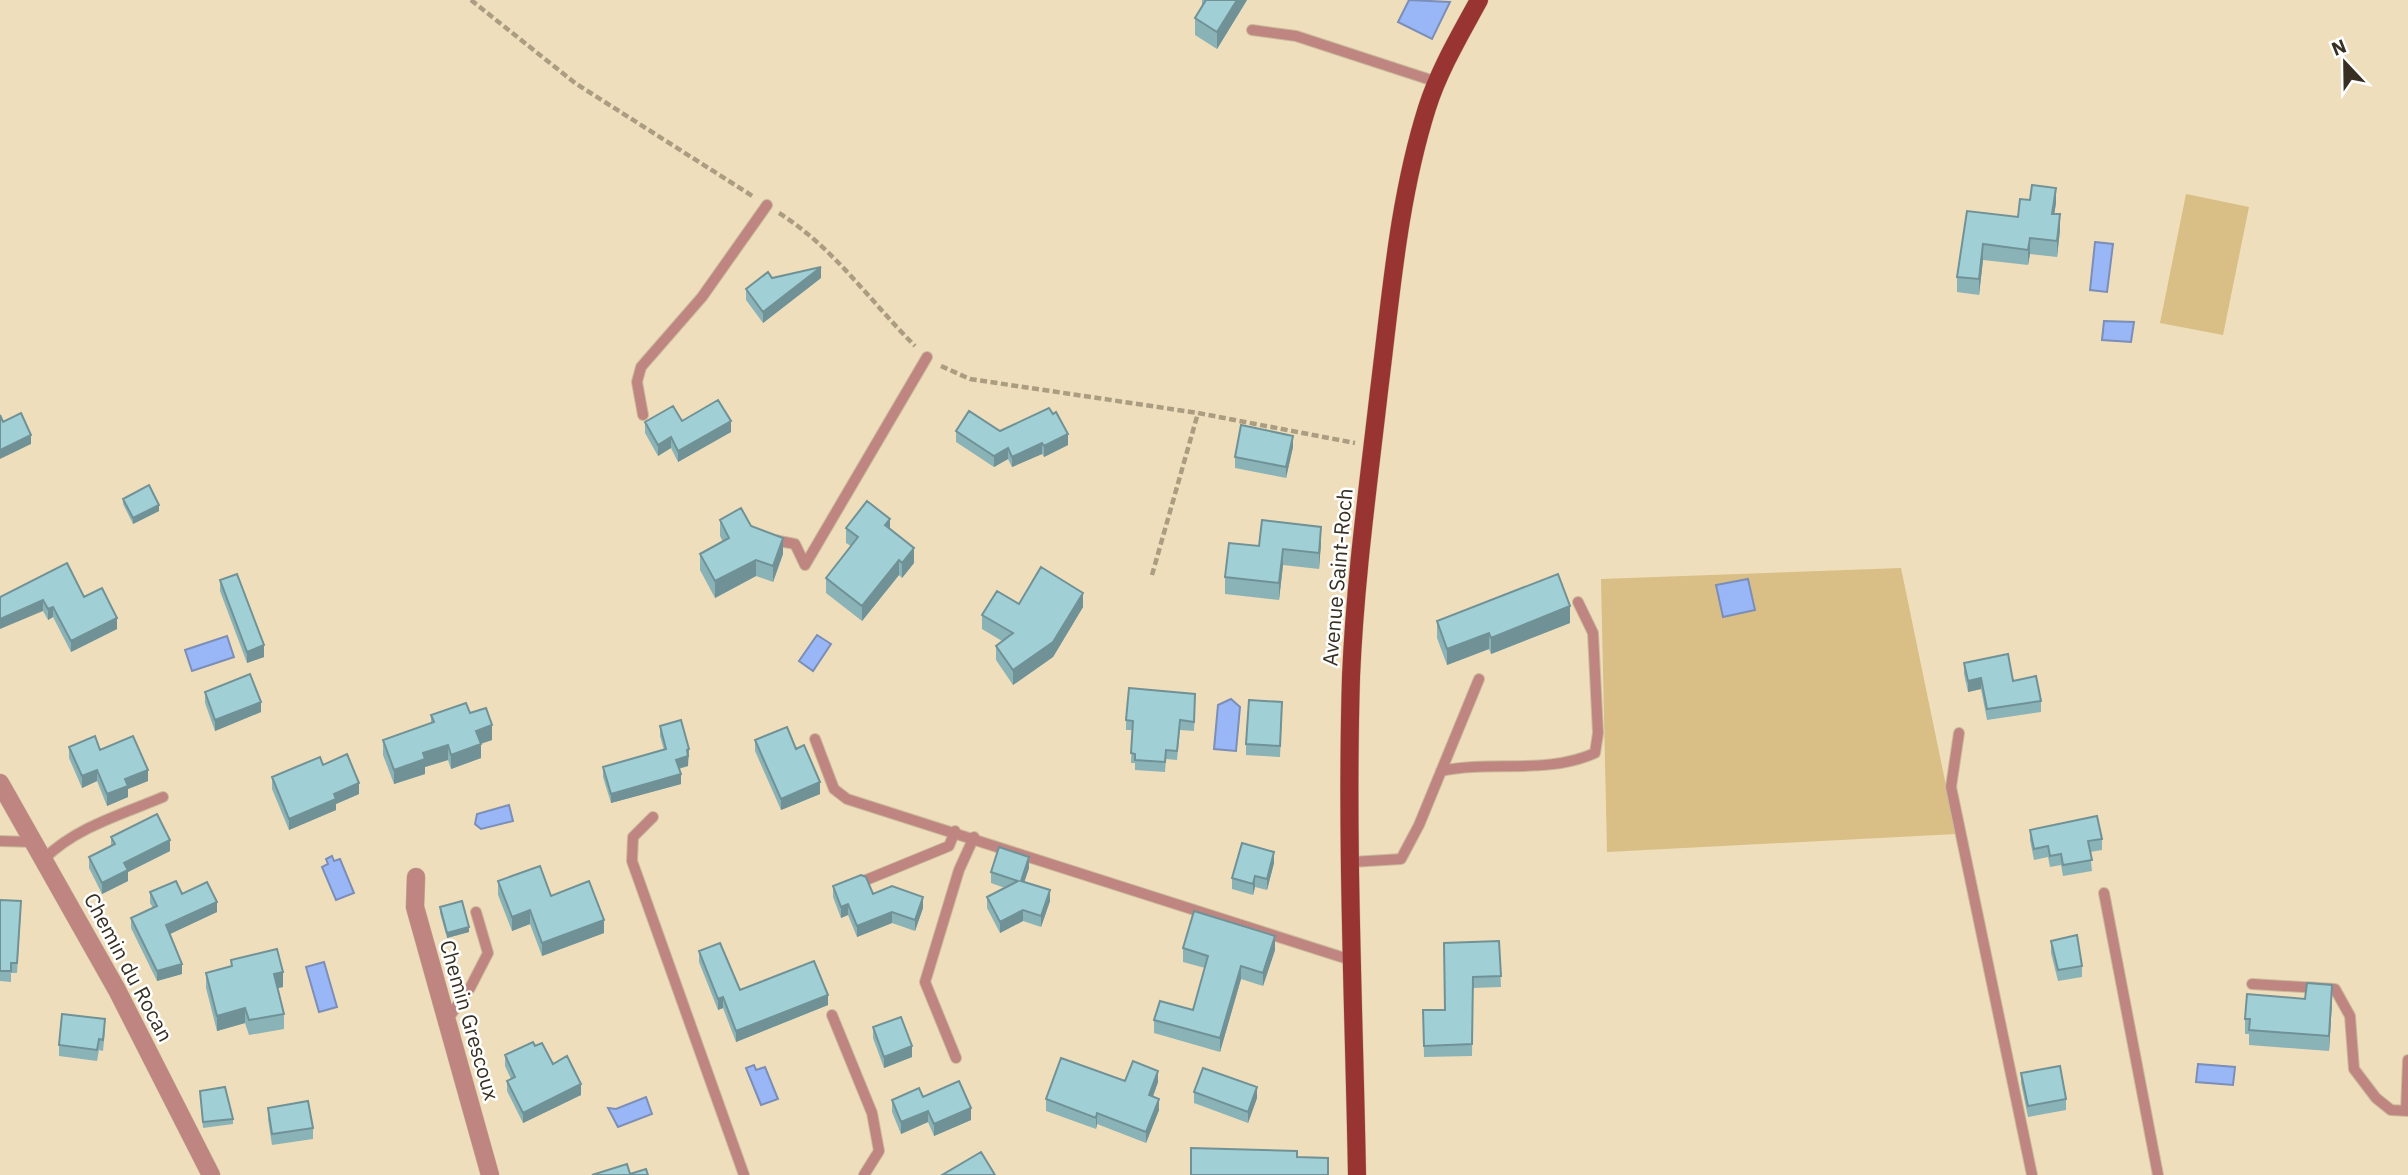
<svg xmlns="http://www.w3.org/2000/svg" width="2408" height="1175" font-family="'IBM Plex Sans',sans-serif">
<rect width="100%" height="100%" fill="#efdebb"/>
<!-- green -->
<path fill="#d9be86" d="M2186,194L2249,207L2223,335L2160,323Z
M1901,568L1956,834L1607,852L1601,579Z"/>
<!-- water -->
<path fill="#99b7f7" stroke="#7b8eb7" stroke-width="2" d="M1409,0L1450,2L1432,39L1398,22Z
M2095,242L2113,244L2107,292L2090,290Z
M2104,321L2134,322L2131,342L2102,340Z
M1748,579L1755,610L1723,617L1716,585Z
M817,635L831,644L813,671L799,661Z
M227,636L234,657L192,671L185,650Z
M1231,699L1240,707L1236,751L1214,749L1218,705Z
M509,805L513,821L481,829L475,824L477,814Z
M332,856L334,861L340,859L354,893L336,900L322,867L328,864L326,859Z
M324,962L337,1007L319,1012L306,967Z
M2198,1064L2235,1067L2233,1085L2196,1082Z
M754,1065L756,1070L765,1067L778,1099L761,1105L746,1068Z
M646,1097L652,1114L618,1127L608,1108L616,1109Z"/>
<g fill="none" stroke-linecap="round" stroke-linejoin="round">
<!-- service casing -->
<g stroke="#cabb9c" stroke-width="12">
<path id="service" d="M1252,30L1296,36L1437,82
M643,415L637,382L641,367L702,297L767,205
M769,539L795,544L805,565L927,357
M1959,733L1951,787L2032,1175
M815,739L834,789L847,799L1354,961
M1441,771C1492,760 1546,775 1595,753L1598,733L1593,633L1578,602
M653,817L633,837L632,861L744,1175
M0,841L33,842
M44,859C76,827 123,814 163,797
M1352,862L1401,859L1419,825L1479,679
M866,880L949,846L955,831
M2104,893L2158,1175
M2252,984L2335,989L2350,1016L2354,1069L2376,1098L2391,1110L2408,1111
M832,1015L872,1113L879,1151L864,1175
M447,1020L470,988L488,953L476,912
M956,1058L925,982L959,870L974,837
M2406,1111L2408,1060"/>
</g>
<!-- minor casing -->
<g stroke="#cabb9c" stroke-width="19">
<path id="minor" d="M0,783L117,990L211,1175
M416,877L415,907L490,1175"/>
</g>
<!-- primary casing -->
<g stroke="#cabb9c" stroke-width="19">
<path id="primary" d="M1357,1175C1354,1010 1346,843 1351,677C1355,581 1368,487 1379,391C1391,296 1398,200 1427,108C1439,70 1460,35 1479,0"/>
</g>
<!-- path -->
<path stroke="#aa9d82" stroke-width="4.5" stroke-dasharray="7 3.5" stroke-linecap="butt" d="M471,0L575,83L754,197
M779,213C833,247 870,301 915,346
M941,366L970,379L1198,413L1355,443
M1152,575L1198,413"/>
<!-- service -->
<use href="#service" stroke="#bf8681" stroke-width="10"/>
<!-- minor -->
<use href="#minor" stroke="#bf8681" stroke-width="18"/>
<!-- primary -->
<use href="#primary" stroke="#983533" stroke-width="18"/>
</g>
<!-- wall -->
<path fill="#8ab3b8" d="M1202,0H1247L1217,49L1195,35V18L1202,7Z
M2056,203L2054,214L2060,230L2057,257L2030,254L2028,265L1983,260L1979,295L1957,292V277L1967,211L2018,217Z
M821,278L763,323L746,300V289Z
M682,421L731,432L678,462L671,448L658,456L645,433V422Z
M956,431H1000L1068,445L1044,457L1042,454L1012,467L1008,459L994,467L956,442Z
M1293,447L1286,478L1235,468V457Z
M123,499L159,511L133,524L123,504Z
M720,520L751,526L783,554L773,582L756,576L715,598L700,570V554L723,542L720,536Z
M846,528L890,529L914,563L902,578L899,575L862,621L826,593V578L851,546L846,543Z
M1321,543L1319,569L1283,565L1279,600L1225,594V577L1259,546Z
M220,580L264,657L247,663L220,591Z
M0,597H84L117,629L71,652L53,617L48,620L43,611Z
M1019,604L1083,607L1053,657L1013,685L996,660V646L1002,641L982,629V615Z
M1437,621L1570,623L1491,654L1489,649L1447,665L1437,638Z
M1964,663L2013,681L2041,701V712L1987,720L1981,689L1968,692L1964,674Z
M205,692L261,712L215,731L205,703Z
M1195,703L1194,731L1180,730L1177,760L1166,759L1165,772L1135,770V763H1131L1132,730H1126V720Z
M470,713L492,740L481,744V758L451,769L448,760L425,767V774L394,784L383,755V740L431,723V715Z
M1282,713L1280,757L1246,755V744Z
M660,726L689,759H688V766L679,769L681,784L611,803L603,777V767L664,750L660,736Z
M755,740L796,749L820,794L781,810L755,751Z
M69,747L100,750L148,781L128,789V797L107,806L97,781L82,788L69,758Z
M323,765L359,794L336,804V810L289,830L272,789V777Z
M2030,830L2102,839V850L2090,852L2092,871L2063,876L2061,865L2050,867L2048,857L2034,860L2030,840Z
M111,837L170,851L128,872V881L102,894L89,868V857L111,846Z
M1274,863L1267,890L1255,887L1253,895L1232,889V878Z
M1029,868L1024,882L1050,901L1041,927L1023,921L1000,933L987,908V897L1005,888L991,883V872Z
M498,881L551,896L604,933L542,956L530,924L512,931L498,895Z
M833,886L873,894L923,908L915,931L892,923L857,937L848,915L841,918L833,897Z
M150,892L182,894L217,912L169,934L182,974L157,981L131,928V918L153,908L150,903Z
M0,900L21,911L17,973H11V982L0,981Z
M440,907L469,932L447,938L440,913Z
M1499,941L1501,987L1473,988L1472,1056L1424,1057L1423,1010H1445Z
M2051,941L2082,966V977L2058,981L2051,953Z
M1183,948L1275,950L1263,986L1241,979L1220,1052L1154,1033V1020L1193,1010L1205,968L1183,962Z
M699,951L740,990L828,1005L736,1042L723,1008L718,1010L699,962Z
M231,960L283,987L277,988L284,1014V1029L249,1035L245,1023L217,1031L206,988V973L231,966Z
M2305,999L2332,1001L2329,1051L2249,1045V1034H2245V1019Z
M873,1027L912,1057L884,1068L873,1038Z
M105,1030L103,1051L99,1050L97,1061L59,1056V1045Z
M535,1046L581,1095L523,1123L507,1091V1081L511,1079L505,1066V1055Z
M2021,1073L2066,1099V1110L2028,1117L2021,1083Z
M1125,1081L1158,1082L1153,1097L1159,1110L1146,1143L1097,1124L1096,1129L1046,1111V1099Z
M200,1091L233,1119V1124L203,1128Z
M1194,1092L1257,1098L1248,1123L1194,1103Z
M923,1097L971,1120L934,1136L928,1122L901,1134L892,1112V1100Z
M268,1108L313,1128V1139L272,1145L268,1119Z"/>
<!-- shaded-wall -->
<path fill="#709296" d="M1237,0H1247L1217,49V32Z
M2056,188V203L2052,229V214Z
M2060,214V230L2057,257V241Z
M2030,238V254L2028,265V250Z
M1983,244V260L1979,295V279Z
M821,267V278L763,323V312Z
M731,421V432L678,462V451Z
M1068,434V445L1044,457V446Z
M31,435V444L0,459V450Z
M1293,436V447L1286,478V467Z
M671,437V448L658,456V445Z
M1042,443V454L1012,467V457Z
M1008,448V459L994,467V456Z
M159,505V511L133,524V518Z
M890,519V534L885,525Z
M1321,527V543L1319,569V553Z
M783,538V554L773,582V566Z
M914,548V563L902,578V563Z
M1283,549V565L1279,600V583Z
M756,560V576L715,598V581Z
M899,560V575L862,621V606Z
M1083,593V607L1053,657L1013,685V670Z
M43,600V611L0,629V619Z
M1570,606V623L1491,654V638Z
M53,607V617L48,620V609Z
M117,618V629L71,652V641Z
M1489,633V649L1447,665V649Z
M264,645V657L247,663V652Z
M1981,678V689L1968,692V681Z
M261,702V712L215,731V720Z
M492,725V740L476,745V731Z
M481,744V758L451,769V755Z
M448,745V760L425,767V774L394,784V770L423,753Z
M689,749L688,766L676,769V760L687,750Z
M97,770V781L82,788V776Z
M148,770V781L128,789V797L107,806V794L125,779Z
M681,774V784L611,803V794Z
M820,782V794L781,810V799Z
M359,783V794L336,804V810L289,830V819L334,794Z
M170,840V851L128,872V881L102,894V883L124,863Z
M1274,852V863L1267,890V879Z
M1029,857V868L1021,892V881Z
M1255,876V887L1253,895V884Z
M1050,890V901L1041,927V916Z
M923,897V908L915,931V920Z
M217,902V912L166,936V925Z
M848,904V915L841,918V907Z
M530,910V924L512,931V917Z
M1023,910V921L1000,933V922Z
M892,912V923L857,937V926Z
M604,920V933L542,956V943Z
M469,927V932L447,938V933Z
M1275,936V950L1263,986V973Z
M182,964V974L157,981V971Z
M1241,966V979L1220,1052V1038Z
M283,972V987L274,989V974Z
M2332,985V1001L2329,1051V1036Z
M828,995V1005L736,1042V1031Z
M723,997V1008L718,1010V999Z
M245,1008V1023L217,1031V1016Z
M912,1046V1057L884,1068V1057Z
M1158,1071V1082L1149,1106V1095Z
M581,1084V1095L523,1123V1113Z
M1257,1087V1098L1248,1123V1112Z
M1159,1099V1110L1146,1143V1132Z
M971,1108V1120L934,1136V1124Z
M928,1111V1122L901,1134V1122Z
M1097,1113V1124L1096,1129V1118Z"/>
<!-- building -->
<path fill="#a0d0d6" stroke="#709296" stroke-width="2" d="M1206,0H1237L1217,32L1195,18Z
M2032,185L2056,188L2052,214H2060L2057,241L2030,238L2028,250L1983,244L1979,279L1957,277L1967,211L2018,217L2020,199L2030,200Z
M821,267L763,312L746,289L768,272L772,278Z
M718,400L731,421L678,451L671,437L658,445L645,422L673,406L682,421Z
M1049,408L1053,414L1056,412L1068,434L1044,446L1042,443L1012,457L1008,448L994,456L956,431L969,411L1000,431Z
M21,413L31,435L0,450V415L3,422Z
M1241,425L1293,436L1286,467L1235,457Z
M149,485L159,505L133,518L123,499Z
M867,501L890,519L885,525L914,548L902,563L899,560L862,606L826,578L858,537L846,528Z
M741,508L751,526L783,538L773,566L756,560L715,581L700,554L729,538L720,520Z
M1262,520L1321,527L1319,553L1283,549L1279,583L1225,577L1229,543L1259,546Z
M67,563L84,597L102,588L117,618L71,641L53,607L48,609L43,600L0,619V597Z
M1041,567L1083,593L1053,642L1013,670L996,646L1013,633L982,615L997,591L1019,604Z
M237,574L264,645L247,652L220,580Z
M1558,574L1570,606L1491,638L1489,633L1447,649L1437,621Z
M2008,654L2013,681L2036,676L2041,701L1987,709L1981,678L1968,681L1964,663Z
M250,674L261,702L215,720L205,692Z
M1129,688L1195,694L1194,722L1180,720L1177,751L1166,750L1165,762L1135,760V754L1131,753L1133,721L1126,720Z
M1249,700L1282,702L1280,746L1246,744Z
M466,703L470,713L486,708L492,725L476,731L481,744L451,755L448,745L423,753L425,759L394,770L383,740L434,722L431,715Z
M681,720L689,749L687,750L688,756L676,760L681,774L611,794L603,767L666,749L660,726Z
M787,727L796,749L804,745L820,782L781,799L755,740Z
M95,736L100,750L133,736L148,770L125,779L128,786L107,794L97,770L82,776L69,747Z
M347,754L359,783L334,794L336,799L289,819L272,777L320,757L323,765Z
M157,814L170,840L124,863L128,870L102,883L89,857L115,844L111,837Z
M2097,816L2102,839L2088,841L2092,860L2063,865L2061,854L2050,856L2048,846L2034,849L2030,830Z
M1242,843L1274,852L1267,879L1255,876L1253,884L1232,878Z
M999,847L1029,857L1021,881L1050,890L1041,916L1023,910L1000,922L987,897L1018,881L991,872Z
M540,866L551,896L589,881L604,920L542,943L530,910L512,917L498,881Z
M861,875L866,877L873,894L892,886L923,897L915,920L892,912L857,926L848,904L841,907L833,886Z
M176,881L182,894L207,882L217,902L166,925L182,964L157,971L131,918L157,906L150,892Z
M0,900L21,901L17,963H11V971H0Z
M462,901L469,927L447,933L440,907Z
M1194,911L1275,936L1263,973L1241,966L1220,1038L1154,1020L1160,1001L1193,1010L1208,956L1183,948Z
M2077,935L2082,966L2058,970L2051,941Z
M1499,941L1501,976L1473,977L1472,1044L1424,1046L1423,1010H1445L1444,943Z
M720,943L740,990L814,961L828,995L736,1031L723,997L718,999L699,951Z
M277,949L283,972L274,974L284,1014L249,1020L245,1008L217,1016L206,973L232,966L231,960Z
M2307,983L2332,985L2329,1036L2249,1030L2250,1019H2245L2247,994L2305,999Z
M62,1014L105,1019L103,1040L99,1039L97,1050L59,1045Z
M901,1017L912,1046L884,1057L873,1027Z
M533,1042L535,1046L542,1043L553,1064L567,1056L581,1084L523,1113L507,1081L515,1077L505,1055Z
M1061,1058L1125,1081L1133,1061L1158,1071L1149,1095L1159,1099L1146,1132L1097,1113L1096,1118L1046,1099Z
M2060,1066L2066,1099L2028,1106L2021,1073Z
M1203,1068L1257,1087L1248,1112L1194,1092Z
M959,1081L971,1108L934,1124L928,1111L901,1122L892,1100L919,1088L923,1097Z
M225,1087L233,1119L203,1122L200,1091Z
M308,1101L313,1128L272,1134L268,1108Z
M1191,1148L1297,1151V1157L1328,1158V1175H1191Z
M981,1152L995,1175H942Z
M627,1164L630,1174L646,1169L648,1175H592Z"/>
<g text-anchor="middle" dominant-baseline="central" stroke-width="5" stroke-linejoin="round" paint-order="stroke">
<!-- street labels -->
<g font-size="21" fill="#362f22" stroke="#fff">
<text transform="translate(1337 577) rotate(-85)">Avenue Saint-Roch</text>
<text transform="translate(129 967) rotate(62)">Chemin du Rocan</text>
<text transform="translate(470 1020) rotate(74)">Chemin Grescoux</text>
</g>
</g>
<!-- north arrow -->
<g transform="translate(2345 63) rotate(338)" stroke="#ffffff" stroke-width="5" paint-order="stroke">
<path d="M0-5L12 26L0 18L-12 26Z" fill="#362f22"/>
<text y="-10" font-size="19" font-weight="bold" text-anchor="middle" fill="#362f22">N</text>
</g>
</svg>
